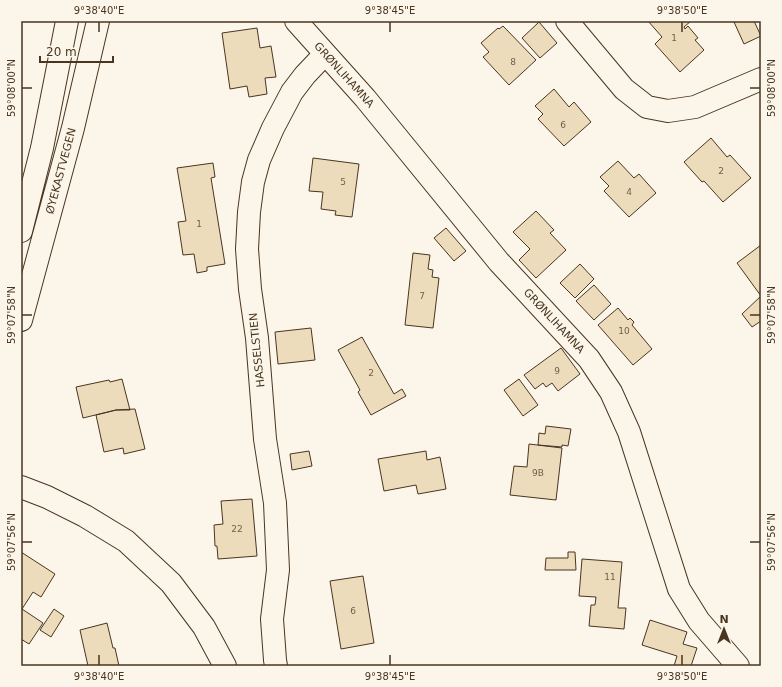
<svg xmlns="http://www.w3.org/2000/svg" width="782" height="687" font-family="'DejaVu Sans',sans-serif">
<rect width="100%" height="100%" fill="#fbf6e9"/>
<!-- building -->
<path fill="#ecdcbc" stroke="#4a3520" d="M648,21H691L684,27L685,29L688,26L698,38L695,40L704,50L680,72L655,44L662,37Z
M736,21H754L761,36L744,44L734,22Z
M539,22L557,43L540,58L522,38Z
M503,26L536,60L509,85L483,57L489,52L481,43L498,28L499,29Z
M257,28L260,48L271,46L276,77L265,78L267,94L249,97L247,86L230,89L222,33Z
M554,89L569,107L574,102L591,122L564,146L538,119L543,114L535,106Z
M711,138L727,157L730,155L751,178L723,202L704,181L702,182L684,162Z
M313,158L359,164L352,217L335,215L336,211L321,209L323,192L309,191Z
M618,161L634,178L639,174L656,193L629,217L604,191L609,186L600,177Z
M213,163L215,177L211,178L225,264L207,267V271L197,273L194,254L183,255L178,222L186,221L177,168Z
M536,211L554,230L550,233L566,250L536,278L519,260L530,249L513,232Z
M446,228L466,251L454,261L434,238Z
M761,245V321L752,327L742,314L761,296L737,263Z
M413,253L430,255L428,269L433,270L432,277L439,278L433,328L405,325Z
M580,264L594,279L575,298L560,283Z
M594,285L611,304L594,320L576,301Z
M618,308L628,320L630,318L634,322L632,325L652,349L633,365L598,325Z
M311,328L315,360L278,364L275,332Z
M362,337L394,394L402,389L406,396L371,415L358,392L360,390L338,350Z
M561,348L580,374L558,391L552,383L546,387L543,383L535,389L524,375Z
M122,379L130,410H116L83,418L76,387L109,380L110,382Z
M519,379L538,405L523,416L504,390Z
M135,409L145,449L124,454L123,448L104,452L96,415L116,410Z
M546,426L571,429L568,446L562,445V447L538,445L539,433L545,434Z
M529,444L562,448L556,500L510,495L514,466L527,467Z
M309,451L312,466L292,470L290,454Z
M426,451L427,460L440,457L446,489L418,494L416,485L384,491L378,459Z
M252,499L257,556L218,559L217,546H215L214,525L223,524L221,501Z
M21,552L55,574L41,597L33,592L22,609L43,623L29,644L21,639Z
M568,552H575L576,570H545L546,558H568Z
M582,559L622,562L618,608H626L624,629L589,626L591,605H595L596,597L579,596Z
M363,576L374,643L341,649L330,581Z
M54,609L64,616L51,637L40,630Z
M650,620L687,632L683,644L697,648L691,666H674L677,656L642,645Z
M107,623L113,648H115L119,666H88L80,630Z"/>
<g fill="none" stroke-linecap="round" stroke-linejoin="round">
<!-- street casing -->
<g stroke="#4a3520" stroke-width="24">
<path id="street" d="M296,21L365,98L499,262L589,359L611,392L629,432L679,589L699,621L738,666
M567,21L624,89L647,107L668,111L695,107L761,79
M276,666L275,660L272,619L278,570L275,503L265,439L257,338L250,289L247,249L249,212L253,182L259,160L273,128L292,92L305,75L325,54"/>
</g>
<!-- secondary casing -->
<g stroke="#4a3520" stroke-width="24">
<path id="secondary" d="M21,487L47,497L85,516L126,541L171,583L204,627L225,666"/>
</g>
<!-- primary casing -->
<g stroke="#4a3520" stroke-width="24">
<path id="primary" d="M21,231L42,148L67,21
M21,320L73,128L98,21"/>
</g>
<!-- street -->
<use href="#street" stroke="#fbf6e9" stroke-width="22"/>
<!-- secondary -->
<use href="#secondary" stroke="#fbf6e9" stroke-width="22"/>
<!-- primary -->
<use href="#primary" stroke="#fbf6e9" stroke-width="22"/>
</g>
<!-- ticks -->
<path fill="none" stroke="#4a3520" stroke-width="1.5" d="M99,22V32M390,22V32M682,22V32M22,88H32M750,88H760M22,315H32M750,315H760M22,542H32M750,542H760M99,655V665M390,655V665M682,655V665"/>
<g text-anchor="middle" dominant-baseline="central" stroke-width="3" stroke-linejoin="round" paint-order="stroke">
<!-- number labels -->
<g font-size="9" fill="#725f47">
<text x="674" y="38">1</text>
<text x="513" y="62">8</text>
<text x="563" y="125">6</text>
<text x="721" y="171">2</text>
<text x="343" y="182">5</text>
<text x="629" y="192">4</text>
<text x="199" y="224">1</text>
<text x="422" y="296">7</text>
<text x="624" y="331">10</text>
<text x="557" y="371">9</text>
<text x="371" y="373">2</text>
<text x="538" y="473">9B</text>
<text x="237" y="529">22</text>
<text x="610" y="577">11</text>
<text x="353" y="611">6</text>
</g>
<!-- street labels -->
<g font-size="11" fill="#4a3520" stroke="#fbf6e9">
<text transform="translate(344 75) rotate(48)">GRØNLIHAMNA</text>
<text transform="translate(61 171) rotate(-75)">ØYEKASTVEGEN</text>
<text transform="translate(554 321) rotate(47)">GRØNLIHAMNA</text>
<text transform="translate(257 350) rotate(-96)">HASSELSTIEN</text>
</g>
</g>
<!-- border -->
<rect width="782" height="687" fill="none" stroke="#fbf6e9" stroke-width="44"/>
<!-- north arrow -->
<g transform="translate(724 629)" stroke="#fbf6e9" stroke-width="3" paint-order="stroke">
<path d="M0-3L7 15L0 10L-7 15Z" fill="#4a3520"/>
<text y="-6" font-size="11" font-weight="bold" text-anchor="middle" fill="#4a3520">N</text>
</g>
<!-- scale -->
<path d="M40 56v6h73v-6" fill="none" stroke="#4a3520" stroke-width="2"/>
<text x="46" y="56" font-size="12" fill="#4a3520" stroke="#fbf6e9" stroke-width="3" paint-order="stroke">20 m</text>
<rect x="22" y="22" width="738" height="643" fill="none" stroke="#4a3520" stroke-width="1.5"/>
<g font-size="10" text-anchor="middle" fill="#4a3520">
<text x="99" y="14">9°38'40"E</text>
<text x="390" y="14">9°38'45"E</text>
<text x="682" y="14">9°38'50"E</text>
<text transform="translate(11 88) rotate(-90)" y="4">59°08'00"N</text>
<text transform="translate(771 88) rotate(-90)" y="4">59°08'00"N</text>
<text transform="translate(11 315) rotate(-90)" y="4">59°07'58"N</text>
<text transform="translate(771 315) rotate(-90)" y="4">59°07'58"N</text>
<text transform="translate(11 542) rotate(-90)" y="4">59°07'56"N</text>
<text transform="translate(771 542) rotate(-90)" y="4">59°07'56"N</text>
<text x="99" y="680">9°38'40"E</text>
<text x="390" y="680">9°38'45"E</text>
<text x="682" y="680">9°38'50"E</text>
</g>
</svg>
